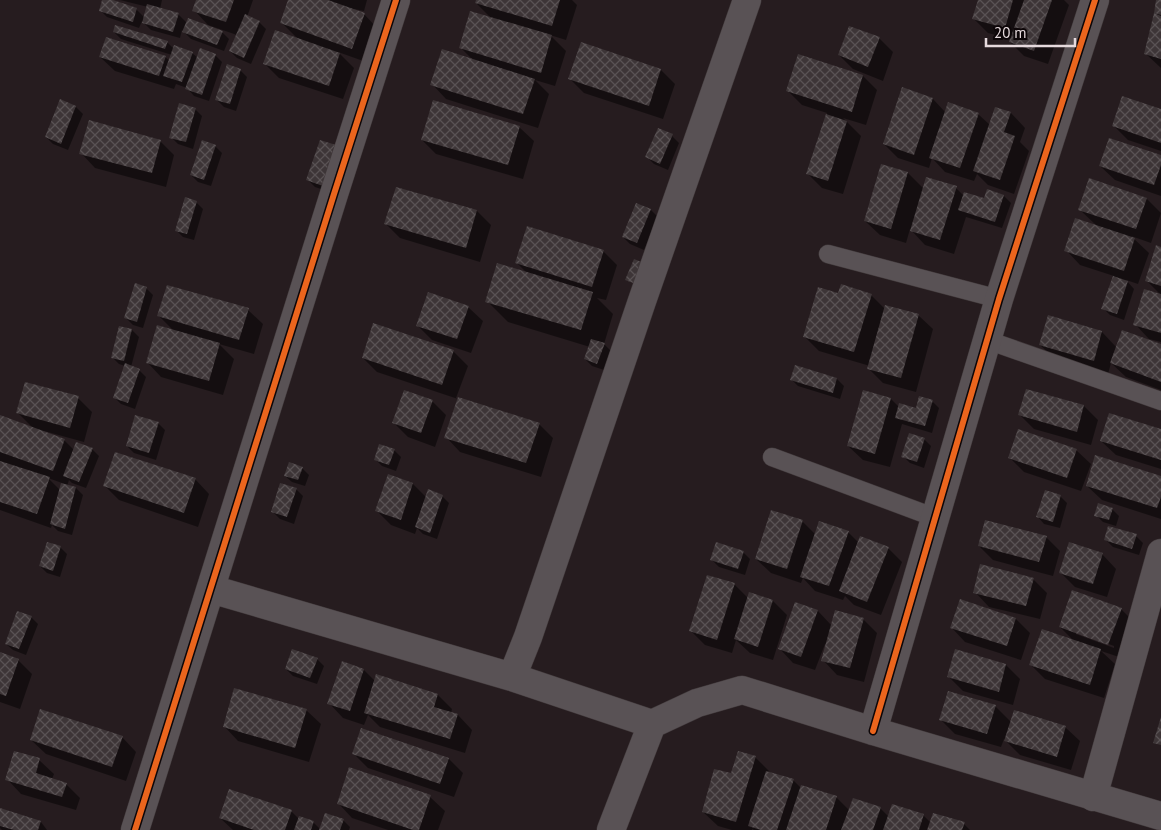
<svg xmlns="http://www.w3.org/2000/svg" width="1161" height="830" font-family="'PT Sans',sans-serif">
<defs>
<pattern id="building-cross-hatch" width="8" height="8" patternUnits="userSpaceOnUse" patternTransform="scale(1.25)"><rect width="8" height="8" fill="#3d3537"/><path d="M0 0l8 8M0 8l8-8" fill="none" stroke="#595254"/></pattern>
</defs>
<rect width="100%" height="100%" fill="#261c1f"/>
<!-- shadow -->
<path fill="#0007" fill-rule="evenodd" d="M104,0H109L136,9L145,18L148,7L120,0H162L160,9L178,14L187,23L222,32L229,39L224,51L191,39L182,30L180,38L151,30L142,21L139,28L107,17L100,10Z
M197,0H253L247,17L259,22L266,29L251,64L237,58L230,51L237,35L208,25L194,10Z
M290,0H367L364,11L354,9V11L364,14L378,29L366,62L338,52L354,68L343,99L279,78L264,63L298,39L281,22Z
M477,0H572L577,5L566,40L550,35L566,51L555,86L535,80L549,94L538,128L446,99L432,84L473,60L461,48L492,19L476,3Z
M979,0H1064L1069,5L1048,64L1024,56L1010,42L1011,39L988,33L973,18Z
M1157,0H1161V68L1145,53Z
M114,32L167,42L174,49L192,53L198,58L215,55L222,62L209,101L194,96L187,88L176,84L174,89L115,71L100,57H165L170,61L172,55L121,39Z
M879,38L893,52L883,81L853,69L839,55Z
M799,56L863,76L877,90L866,125L843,118L861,136L843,194L822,188L808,174L827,113L802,105L788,91Z
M240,70L247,77L236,111L224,107L217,100Z
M661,70L675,84L663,119L584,93L570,79Z
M903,89L933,99L946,113L978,114L990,125L996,109L1011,113L1025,128L1020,142L1029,151L1014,194L988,185L977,174L974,181L945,172L932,158L929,168L898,158L884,144Z
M76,107L83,114L68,150L53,144L46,137Z
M195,109L202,116L193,149L178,144L171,137Z
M1161,111V151L1128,140L1114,126Z
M519,127L534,141L523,179L436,154L422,140Z
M672,136L679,143L668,170L654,164L647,157Z
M160,141L174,155L166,187L95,168L81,153Z
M321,141L330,192L315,187L308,180Z
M215,146L222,153L211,186L198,182L191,175Z
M1161,156V196L1115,180L1100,166Z
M881,166L908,173L924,189L956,188L964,196L985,200L1004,196L1011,203L1002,228L966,217L954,254L925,245L910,229L906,243L880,235L865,221Z
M1147,199L1161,213L1151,243L1131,236L1149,253L1138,284L1126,280L1134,289L1124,320L1110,315L1103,308L1114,276L1080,265L1066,250L1097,226L1080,210Z
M196,202L203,209L194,240L183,237L176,230Z
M637,204L651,210L658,217L644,250L630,244L623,237Z
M477,211L491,225L480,262L400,238L386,224Z
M1161,248V342L1149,339L1135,324L1161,295L1147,281Z
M603,251L617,265L606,300L597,298L613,314L604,344L611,351L604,370L592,366L585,359L590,347L508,322L487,301L527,273L517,263Z
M146,288L153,295L143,328L133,325L126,318Z
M839,295H871L885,309L918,315L933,329L916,392L883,383L869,369L870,366L819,351L805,337Z
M468,307L483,321L471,353L432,340L417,325Z
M248,310L263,324L254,354L219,344L234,359L223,395L161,377L147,362L174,331L159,316Z
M1049,317L1102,332L1117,348L1161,345V390L1126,377L1111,363L1108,374L1055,359L1040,345Z
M132,330L139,337L131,367L139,370L146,377L135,409L121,404L114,397L125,366L119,364L112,357Z
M453,351L468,366L456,398L539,424L553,438L541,477L460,452L446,437L458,399L377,372L363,358Z
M795,366L837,379L844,386L840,399L798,386L791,379Z
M1027,390L1084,406L1098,420L1091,445L1034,429L1020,415Z
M864,391L891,399L899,407L917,409L932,401L939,408L932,433L902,424L890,467L863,460L848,446Z
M78,398L92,412L84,442L44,431V432L64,440L74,450L92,449L99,456L86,488L72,483L69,480L67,486L76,488L83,495L72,535L58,531L52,525L51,528L0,510V417L34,429L18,413ZM48,478L62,483L60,490Z
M432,401L446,415L435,447L408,437L394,423Z
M158,423L165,430L156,460L134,453L127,446Z
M1161,430V469L1116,455L1101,441Z
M924,439L931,446L924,468L910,463L903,456Z
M394,450L401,457L396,471L382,466L375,459Z
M1076,450L1091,464L1081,491L1024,472L1009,457Z
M302,468L309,475L305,486L292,482L285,476Z
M389,476L413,484L427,498L442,496L449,503L437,539L423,534L417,528L415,534L391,525L377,511Z
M1161,477V519L1102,500L1087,486Z
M195,479L209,494L198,527L119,500L105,486Z
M296,489L303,496L294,524L280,519L273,512Z
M1060,496L1067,503L1060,528L1044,524L1038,517Z
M1112,509L1119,516L1116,526L1103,522L1096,515Z
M802,521L816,535L848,532L859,543L888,548L902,562L881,615L854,605L845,596L843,600L815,591L803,578L801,583L771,573L756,559Z
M1136,536L1143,543L1139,555L1113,547L1106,540Z
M1046,537L1060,551L1053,576L993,560L979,546Z
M60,547L67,554L60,577L47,573L40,566Z
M743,552L750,559L745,575L719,567L712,560Z
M1102,554L1116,569L1107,597L1075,587L1060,572Z
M708,576L735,585L748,598L773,601L787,615L773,660L750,653L736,640L732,653L705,645L691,631Z
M1033,579L1047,593L1040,619L989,607L975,592Z
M960,600L1016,619L1030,633L1021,660L965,642L951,627Z
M796,604L818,611L832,626L863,619L877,633L864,682L837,675L823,660L827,645L825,644L815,670L793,663L779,648Z
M1121,609L1135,623L1122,658L1101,651L1115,664L1104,698L1045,679L1031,665L1075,642L1060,627ZM1076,632L1114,646V648L1076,634Z
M31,617L38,624L26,655L13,650L6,644Z
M0,654L18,660L32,674L20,709L0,702Z
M317,659L324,666L317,684L293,676L286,669Z
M1006,665L1020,679L1013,705L963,691L948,676Z
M364,670L375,681L377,676L438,695L452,709L451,713L458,715L472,730L465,753L380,727L368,715L364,725L343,718L329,703Z
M995,706L1011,722L1065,727L1080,741L1071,770L1020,755L1004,739L1001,747L955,734L941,720Z
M306,710L321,724L309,762L238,741L224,726Z
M362,729L449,759L463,773L454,797L368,768L353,753Z
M122,737L136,752L126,781L46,754L31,740Z
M755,757L769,771V773L793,780L801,788V786L837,798L849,810L880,808L889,817L923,815L931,823L964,824L970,830H754L752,829V830H732L718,826L703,812L732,775Z
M39,760L54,774L52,779L66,784L80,798L76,810L21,794L7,779Z
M430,797L445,811L438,830H388L352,818L338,803Z
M0,811L41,822L47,830H2L0,828Z
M291,811L299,819L313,822L321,830H233L220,818Z
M343,820L350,827L349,830H321Z"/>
<!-- building -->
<path fill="url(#building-cross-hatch)" d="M102,0H113L137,8L133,22L99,11Z
M196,0H234L226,22L192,11Z
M288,0H328L365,13L352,49L280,23Z
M476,0H560L552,26L475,3Z
M978,0H1013L1005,28L972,19Z
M1024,0H1052L1034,51L1009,42Z
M1156,0H1161V15L1154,13Z
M147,4L179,13L173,32L142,23Z
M470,11L552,35L541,73L459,48Z
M1154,13L1161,16V59L1144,54Z
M245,14L260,21L244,58L229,51Z
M188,18L223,31L217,45L182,32Z
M115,25L168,41L165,49L113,32Z
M849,26L880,37L868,67L838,55Z
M275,30L340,53L329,86L263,64Z
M106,37L166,56L159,76L99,57Z
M581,42L661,69L649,106L568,79Z
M174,45L193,52L182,82L163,76Z
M200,48L216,54L202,95L185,89Z
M442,49L535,79L523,114L430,85Z
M798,54L863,75L852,112L786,91Z
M227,64L241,69L230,104L215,100Z
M902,87L933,98L914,155L883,144Z
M1122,96L1161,109V143L1112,126Z
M60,99L76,106L61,144L45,137Z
M433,100L520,126L508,165L421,140Z
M948,102L979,113L960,168L929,158Z
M179,103L196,108L186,142L169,138Z
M995,107L1011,112L1004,132L1015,136L1000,180L973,171Z
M826,114L847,121L828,181L806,174Z
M89,120L161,140L152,173L79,154Z
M658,128L673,134L660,164L645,157Z
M1109,138L1161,155V165L1154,185L1099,166Z
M202,140L216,145L204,180L190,175Z
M320,140L336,145L323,186L306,180Z
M881,164L908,172L891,229L864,221Z
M926,177L957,186L940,240L910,231Z
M1089,178L1147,198L1136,229L1078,210Z
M396,187L477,210L466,248L384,224Z
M987,189L1004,195L995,222L958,210L964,192L984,198Z
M185,197L197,201L187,234L175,231Z
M636,203L651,209L637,243L622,237Z
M1075,218L1135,238L1124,271L1064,251Z
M527,226L604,250L592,287L515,263Z
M1156,245L1161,247V286L1145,281Z
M634,259L644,263L636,284L625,280Z
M497,263L593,292L581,330L485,302Z
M1113,276L1128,281L1117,314L1101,309Z
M135,283L147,287L137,322L124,318Z
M841,284L872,294L854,352L803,337L818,287L838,293Z
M167,285L249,308L239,340L157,316Z
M1144,289L1161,294V333L1133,325Z
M428,292L469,306L457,339L416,326Z
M885,305L919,314L901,378L867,369Z
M1048,315L1102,331L1094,361L1039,345Z
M373,323L454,350L442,385L362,358Z
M157,325L220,343L209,381L146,363Z
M119,326L132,329L124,361L111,358Z
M1122,330L1161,344V382L1110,363Z
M591,339L605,343L597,364L584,359Z
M125,363L140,369L128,403L113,398Z
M795,365L837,378L833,393L790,380Z
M25,382L79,396L70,428L16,413Z
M1026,389L1084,405L1077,432L1018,415Z
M404,390L433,400L421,433L392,423Z
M863,390L891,398L875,454L847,446Z
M919,396L933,400L925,426L895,418L899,403L916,408Z
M458,397L540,423L526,463L444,438Z
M1109,413L1161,429V460L1100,441Z
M0,415L65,439L53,471L0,452Z
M135,415L159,422L149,453L126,446Z
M1018,429L1077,449L1067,478L1008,458Z
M909,433L925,438L917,462L901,457Z
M76,442L93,448L79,482L63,476Z
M379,444L395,449L389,465L374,460Z
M115,452L196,478L184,513L103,486Z
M1095,455L1161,476V497L1157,508L1086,486Z
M0,461L50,477L37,514L0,502Z
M289,462L303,467L298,480L284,476Z
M388,474L413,483L401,520L375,511Z
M61,483L76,487L65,529L50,524Z
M280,483L297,488L287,517L271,512Z
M428,489L443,495L430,533L415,527Z
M1045,490L1061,495L1053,522L1036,517Z
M1098,503L1113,508L1109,520L1094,516Z
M771,510L803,520L787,569L755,559Z
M985,520L1047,536L1039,562L978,546Z
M819,521L849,531L829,586L800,577Z
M1108,526L1137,534L1132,549L1104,540Z
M860,536L889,547L867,602L839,591Z
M47,542L61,546L53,571L39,566Z
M716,542L744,551L738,569L710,560Z
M1069,542L1103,553L1093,584L1059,573Z
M980,564L1034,578L1026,606L973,593Z
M707,575L735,583L717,640L689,631Z
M1072,590L1122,608L1108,645L1059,627Z
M749,592L773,600L758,647L734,639Z
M960,599L1016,618L1007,646L950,628Z
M795,602L818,610L801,657L778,649Z
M835,610L864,618L850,668L821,661Z
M17,611L32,616L19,649L5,644Z
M1042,629L1101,649L1090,685L1029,665Z
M292,649L318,658L310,678L285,669Z
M955,649L1006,664L999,692L947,677Z
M0,652L19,659L6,696L0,694Z
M342,661L364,669L350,711L327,704Z
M376,674L438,694L434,707L458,714L450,739L364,713Z
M234,688L307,709L295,748L223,727Z
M948,691L996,705L987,734L939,720Z
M40,709L123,736L112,767L30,740Z
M1014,710L1066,726L1057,757L1004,741Z
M1161,717V745L1153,743Z
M361,728L449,758L440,784L352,754Z
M14,751L40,758L36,773L67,783L62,797L5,780Z
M738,751L756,756L736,822L702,812L714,769L731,773Z
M349,767L431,795L419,830H413L337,804Z
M766,771L794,779L777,830H761L748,826Z
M801,785L837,796L826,830H786Z
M229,789L292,810L285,830H254L219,818Z
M853,798L881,807L873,830H841Z
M892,804L924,814L919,830H883Z
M0,808L41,821L38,830H14L0,826Z
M325,813L344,819L340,830H319Z
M933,813L965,822L962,830H927Z
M299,816L314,821L311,830H294Z"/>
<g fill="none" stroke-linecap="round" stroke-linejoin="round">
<!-- service casing -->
<g stroke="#41393b" stroke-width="19">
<path id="service" d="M828,254L999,299
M987,340L1161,401
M772,457L936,518"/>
</g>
<!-- minor casing -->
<g stroke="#41393b" stroke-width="29">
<path id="minor" d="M211,589L512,677L652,724
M512,677L528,637L642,301L747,0
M873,731L999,299L1095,0
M1093,797L1161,553
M135,830L334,194L396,0
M611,830L652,724L697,703L742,690L873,731L1161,816"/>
</g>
<!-- service -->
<use href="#service" stroke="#595255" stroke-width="18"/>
<!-- minor -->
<use href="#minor" stroke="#595255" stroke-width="28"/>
<!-- cycleway casing -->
<g stroke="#0d0608" stroke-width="9">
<path id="cycleway" d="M873,731L999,299L1095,0
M135,830L334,194L396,0"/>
</g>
<!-- cycleway -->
<use href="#cycleway" stroke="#eb651d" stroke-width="6"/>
</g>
<!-- scale -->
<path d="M986 38v8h89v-8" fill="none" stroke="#e6dadd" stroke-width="2.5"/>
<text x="994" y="38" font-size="15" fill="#e6dadd" stroke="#0d0608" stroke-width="4" paint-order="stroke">20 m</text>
</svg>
